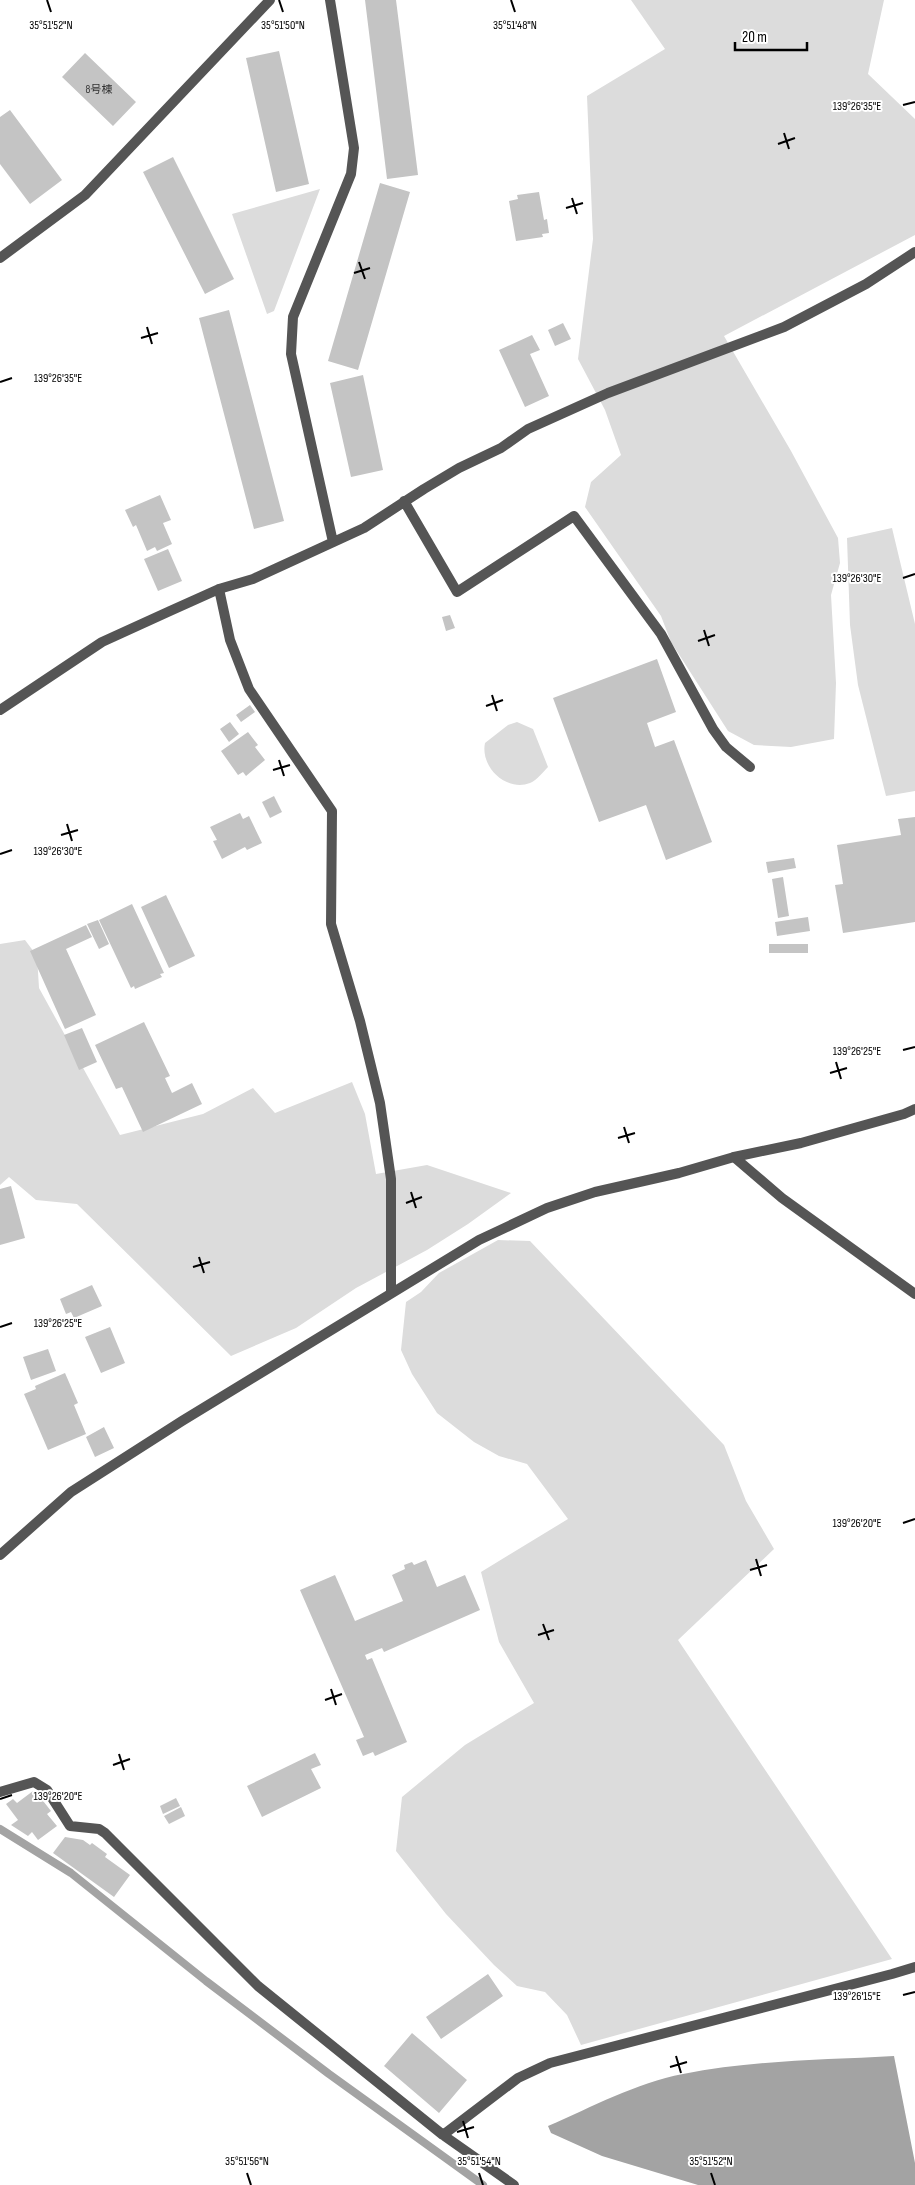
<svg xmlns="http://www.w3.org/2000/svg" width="915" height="2185" font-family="'Sofia Sans Condensed','Noto Sans JP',sans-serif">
<rect width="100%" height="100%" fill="#fff"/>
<!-- green -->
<path fill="#dcdcdc" d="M631,0H884L868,74L915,119V235L724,336L791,451L838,538L840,563L831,595L836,683L834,739L791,747L754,745L728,731L671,642L661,616L585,507L591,482L621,455L605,410L578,359L593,239L587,96L665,49Z
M320,189L274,311L267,314L232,214Z
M892,528L915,624V791L886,796L858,685L850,625L847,538Z
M517,722L533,729L548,767C543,772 537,780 530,783C506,792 480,767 485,743L508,725Z
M25,940L37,956L39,988L120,1135L203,1114L253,1088L275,1113L352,1082L365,1114L376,1174L427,1165L511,1193L468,1224L427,1250L356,1288L296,1328L231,1356L77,1204L36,1200L9,1177L0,1185V944Z
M498,1240L530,1241L724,1445L746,1501L774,1549L678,1640L892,1959L581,2045L567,2015L545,1992L517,1986L494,1965L446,1914L396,1851L402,1797L465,1745L534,1703L499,1642L481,1572L568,1519L527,1464L499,1456L474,1442L437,1413L412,1374L401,1350L406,1302L421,1292L439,1273Z"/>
<!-- water -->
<path fill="#a3a3a3" d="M894,2056L915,2163V2185H698L602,2156L551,2133L548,2126C592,2107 636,2083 683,2074C752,2060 824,2060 894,2056Z"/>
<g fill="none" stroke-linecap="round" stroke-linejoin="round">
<!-- stream -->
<path stroke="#a3a3a3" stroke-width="8" d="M0,1829L71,1873L206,1981L329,2074L483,2185"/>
</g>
<!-- building -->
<path fill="#c4c4c4" d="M365,0H396L418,175L387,179Z
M279,51L309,184L276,192L246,58Z
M85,53L136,102L113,126L62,77Z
M10,110L62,180L30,204L0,164V117Z
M173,157L234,279L205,294L143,172Z
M380,183L410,192L358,370L328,361Z
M539,192L544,220L547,219L549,233L542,234L543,237L516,241L509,201L518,199L517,195Z
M229,310L284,521L254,529L199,318Z
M563,323L571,339L555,346L548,330Z
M532,335L540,350L530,354L549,396L525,407L499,350Z
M363,375L383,470L351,477L330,383Z
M160,495L171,520L163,523L172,544L157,551L155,547L147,551L136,525L133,527L125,510Z
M168,549L182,581L158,591L144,559Z
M450,615L455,628L446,631L442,617Z
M657,659L676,712L647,723L655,747L674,740L712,842L666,860L646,805L599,822L553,698Z
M250,705L255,712L241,722L236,715Z
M230,722L239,734L229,742L220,729Z
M248,732L258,745L255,747L265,760L246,776L243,772L238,775L221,751Z
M274,796L282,812L270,818L262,802Z
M240,813L243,819L249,816L262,843L247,850L245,847L222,859L213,841L217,840L210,827Z
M915,817V922L843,933L835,885L843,884L837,845L901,835L898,819Z
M794,858L796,868L768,873L766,862Z
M783,877L789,916L778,918L772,879Z
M166,895L195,956L169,968L141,907Z
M132,904L164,973L160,974L162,977L135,989L134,986L131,988L99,920Z
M808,917L810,931L777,936L775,922Z
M98,920L109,944L99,949L87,924Z
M86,925L92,937L66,949L96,1015L65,1029L30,951Z
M769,944H808V953H769Z
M144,1022L170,1076L165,1078L172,1093L192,1083L202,1104L143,1132L122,1087L116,1089L95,1045Z
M82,1028L97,1062L79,1070L64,1035Z
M11,1186L25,1238L0,1245V1189Z
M92,1285L102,1306L74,1318L71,1312L66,1314L60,1299Z
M110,1327L125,1363L101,1373L85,1337Z
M48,1349L56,1371L31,1380L23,1357Z
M65,1373L78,1403L74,1405L86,1434L48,1450L24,1394L36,1389L35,1386Z
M104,1427L114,1448L95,1457L86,1437Z
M426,1560L437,1587L465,1575L480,1610L384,1652L382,1648L365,1655L367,1660L372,1658L407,1742L375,1756L373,1752L363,1756L356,1740L364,1737L300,1590L335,1575L355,1621L403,1601L392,1575L405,1569L404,1565L412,1562L414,1565Z
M315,1753L321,1765L311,1769L321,1788L262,1817L247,1786Z
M33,1791L38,1798L40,1797L51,1811L47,1814L57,1826L38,1840L32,1832L28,1836L11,1825L18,1820L6,1804L13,1799L17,1803Z
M176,1798L180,1806L163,1814L160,1806Z
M181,1807L185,1816L169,1824L164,1816Z
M65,1837L83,1840L90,1845L92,1843L107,1854L105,1857L130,1875L114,1897L53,1853Z
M488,1974L503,1996L441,2039L426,2017Z
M412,2033L467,2080L439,2113L384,2066Z"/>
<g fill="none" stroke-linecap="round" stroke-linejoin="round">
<!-- minor -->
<path stroke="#555" stroke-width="10" d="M330,0L354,148L351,174L293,317L291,354L333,542
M0,258L85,195L270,0
M404,501L457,592L574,516L661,634L713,729L726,747L750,767
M219,589L230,640L249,689L332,811L331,924L360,1021L380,1103L391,1179V1293
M0,710L102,642L170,611L219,589L253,579L364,528L424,489L459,468L501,448L528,429L608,393L784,327L866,284L915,252
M734,1157L782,1198L915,1294
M0,1792L34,1782L47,1790L70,1826L99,1829L105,1833L258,1986L443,2135L514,2185
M443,2135L518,2078L550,2063L892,1974L915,1967"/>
<!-- tertiary -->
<path stroke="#555" stroke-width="10" d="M0,1555L71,1492L182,1421L479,1240L547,1208L595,1192L679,1173L734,1157L801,1143L904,1114L915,1109"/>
</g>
<!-- ticks -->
<path fill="none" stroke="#000" stroke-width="2" d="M47,0L51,12M279,0L283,12M511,0L515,12M903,105L915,102M784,133L789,149M778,144L795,138M572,198L577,214M566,208L583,203M359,262L365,279M354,273L370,268M147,327L152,344M141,338L158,333M0,382L12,378M903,578L915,574M704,630L709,646M698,641L715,635M492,695L497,711M486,706L503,700M279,760L284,776M273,770L290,765M67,824L72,841M61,835L78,830M0,854L12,850M903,1050L915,1047M836,1062L841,1079M830,1073L847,1068M624,1127L629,1143M618,1138L635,1133M411,1192L416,1208M406,1203L422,1197M199,1257L204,1273M193,1267L210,1262M0,1327L12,1323M903,1523L915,1519M756,1559L761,1576M750,1570L767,1565M543,1624L549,1640M538,1635L554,1630M331,1689L336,1705M325,1700L342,1694M119,1754L124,1770M113,1765L130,1759M0,1799L12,1795M903,1995L915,1992M676,2056L681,2073M670,2067L687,2062M463,2121L468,2138M457,2132L474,2127M247,2173L251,2185M479,2173L483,2185M711,2173L715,2185"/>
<g text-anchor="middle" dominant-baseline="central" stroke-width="4" stroke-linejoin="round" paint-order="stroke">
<!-- number labels -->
<g font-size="11" fill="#313131">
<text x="99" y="89">8号棟</text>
</g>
</g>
<g font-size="12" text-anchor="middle" fill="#000" stroke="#fff" stroke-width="4" stroke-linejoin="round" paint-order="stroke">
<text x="51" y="29">35°51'52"N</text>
<text x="283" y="29">35°51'50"N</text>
<text x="515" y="29">35°51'48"N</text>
<text x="857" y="110">139°26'35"E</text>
<text x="58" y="382">139°26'35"E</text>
<text x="857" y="582">139°26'30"E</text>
<text x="58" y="855">139°26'30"E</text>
<text x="857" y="1055">139°26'25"E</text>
<text x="58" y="1327">139°26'25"E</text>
<text x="857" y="1527">139°26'20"E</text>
<text x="58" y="1800">139°26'20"E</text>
<text x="857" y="2000">139°26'15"E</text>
<text x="247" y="2165">35°51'56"N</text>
<text x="479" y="2165">35°51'54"N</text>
<text x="711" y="2165">35°51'52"N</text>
</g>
<!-- scale -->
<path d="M735 42v8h72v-8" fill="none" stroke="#000000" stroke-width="2.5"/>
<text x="742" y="42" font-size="15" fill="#000000" stroke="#ffffff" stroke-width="4" paint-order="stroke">20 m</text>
</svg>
